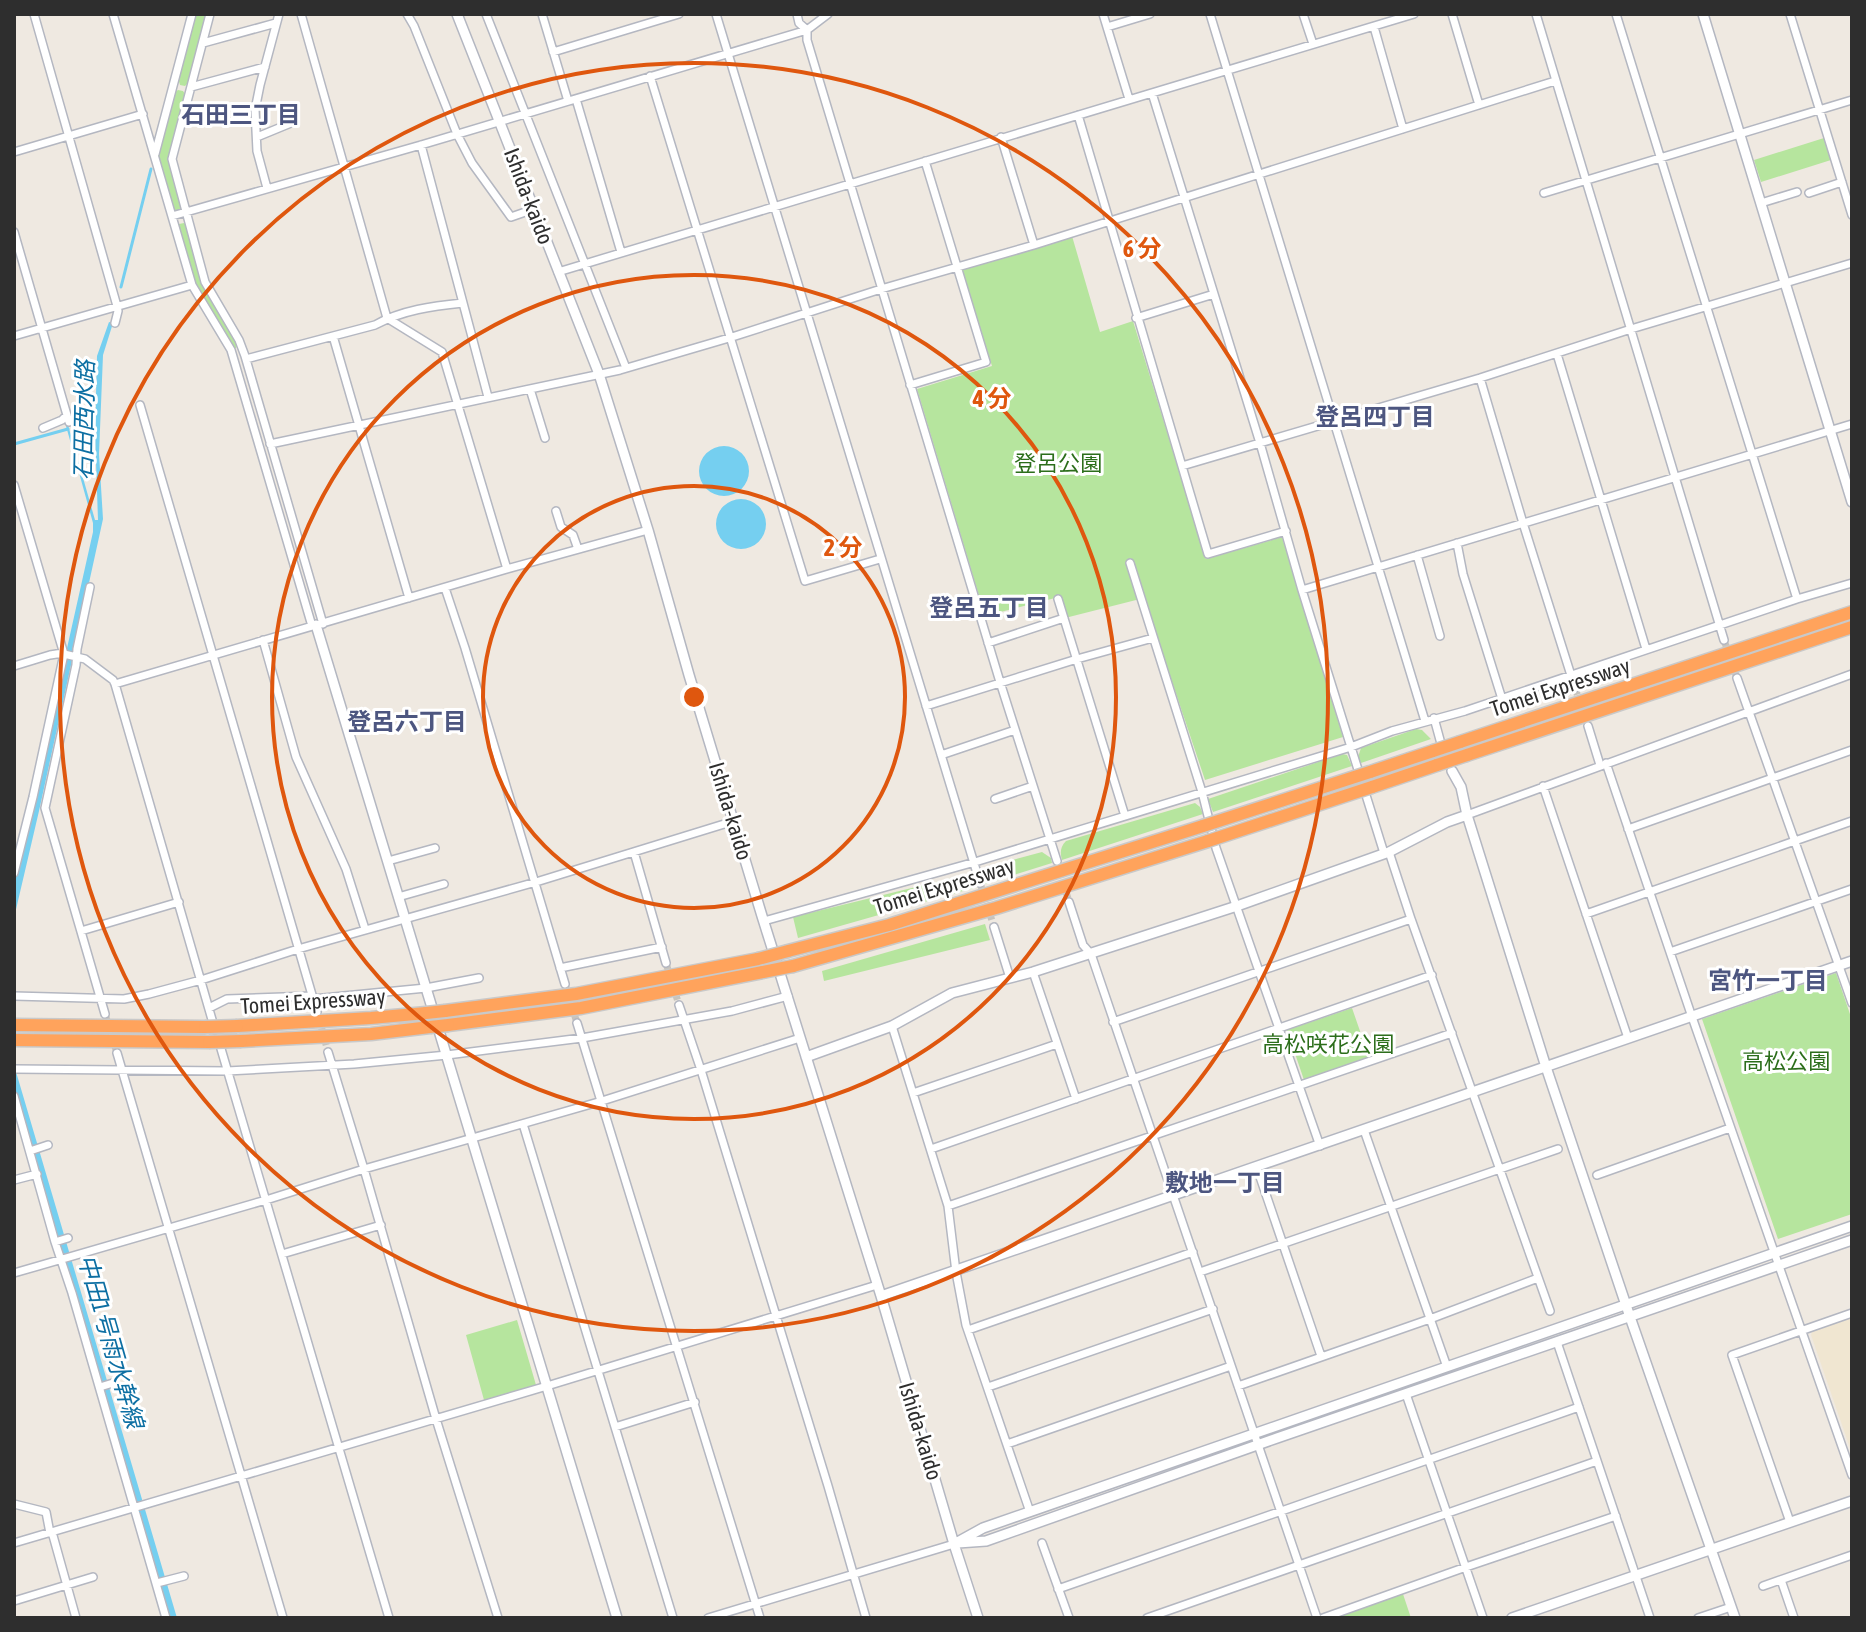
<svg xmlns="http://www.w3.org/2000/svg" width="1866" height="1632" font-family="'Asap Condensed','Noto Sans JP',sans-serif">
<rect width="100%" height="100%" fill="#efe9e1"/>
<!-- education -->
<path fill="#f0e6d1" d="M1852,1318V1454L1811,1335L1812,1332Z"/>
<!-- green -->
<path fill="#b6e59e" d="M195,14H207L189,82L185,86L180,85L178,78Z
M178,90L183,91L185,94L184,99L168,159L182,209L176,212L173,210L158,157L175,92Z
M1824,138L1831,160L1761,182L1754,160Z
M184,223L186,225L200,277L238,342L236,348H233L196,289L178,229L179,224Z
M1072,236L1100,332L1133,321L1206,559L1282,537L1343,737L1205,780L1144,598L1065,618L1059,597L985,616L917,389L992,366L962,270Z
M1416,729L1422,730L1431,739L1361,763L1358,757L1361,748Z
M1342,754L1347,755L1352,766L1213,812L1208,799Z
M1195,803L1200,807L1203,814L1062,860C1060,853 1060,847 1066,841Z
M1042,852L1051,858L1052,863L985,884L983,872L986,867Z
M969,874L974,877L977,887L798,938L793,917Z
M985,924L990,940L824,981L822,971Z
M1836,973L1852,1020V1214L1778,1239L1702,1019Z
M1352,1008L1369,1057L1304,1080L1287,1030Z
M517,1320L536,1385L484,1400L466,1335Z
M1403,1594L1411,1618H1334Z"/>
<!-- water -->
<path fill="#75cff0" d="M109,322L113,323L103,355L99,454L103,519L39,811L14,918V885L93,532V523L66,426L68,425L95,520H98L95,433L97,356Z
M699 471a25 25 0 1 1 50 0a25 25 0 1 1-50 0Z
M716 524a25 25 0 1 1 50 0a25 25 0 1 1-50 0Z
M14,1065L177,1618H170L14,1089Z"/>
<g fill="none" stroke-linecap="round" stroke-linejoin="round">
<!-- stream -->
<path stroke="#75cff0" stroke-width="3" d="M121,287L151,169
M14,444L68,429"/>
<!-- minor-tunnel -->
<path stroke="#c8c4bd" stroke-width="7" stroke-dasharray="7 3.5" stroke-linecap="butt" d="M1724,640L1737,678
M1575,688L1588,726
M1057,861L1069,902
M980,883L994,927
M666,963L679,1005
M565,984L577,1023
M105,1014L117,1053
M319,1018L328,1052"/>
<!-- minor casing -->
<g stroke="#b4b7c1" stroke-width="10">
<path id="minor" d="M34,14L117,306L118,311L115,323
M113,14L192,285L231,350L312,626
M210,14L172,159L205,282L239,340L245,356L323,624
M301,14L387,318L442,352L507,569
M407,14L414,26L457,134L472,163L511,217L534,209
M486,14L626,368
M542,14L568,101
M716,14L980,883
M828,14L807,30V40L1000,682L1057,861
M1103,14L1129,99
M1210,14L1425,721
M1303,14L1313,44
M1452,14L1479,105
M1536,14L1724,640
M1616,14L1797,599
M1790,14L1852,215
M1107,27L1150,14
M1374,27L1403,129
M203,43L276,23
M553,52L679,14
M650,76L805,581L880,559
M191,87L265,67
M1152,93L1260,443L1302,590L1384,853
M576,99L621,252
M1078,115L1208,554L1286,531
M257,137L291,123
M1001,137L1034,245
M421,145L488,397
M14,152L143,114
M155,154L192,14
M267,188L257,151L255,110L260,85L279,14
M1544,193L1852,100
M1809,193L1842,182
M1761,203L1797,192
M172,216L421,145L807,30L799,23L797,14
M14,232L69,422
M558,272L1414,14
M1136,318L1214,294
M14,336L192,285
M333,336L409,598
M1557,354L1646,649
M246,359L375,325C402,310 433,306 463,303
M1480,378L1523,523L1575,688
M910,385L986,362L925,161
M530,389L545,438
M140,405L317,1012
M43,428L62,420L67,415
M270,444L620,370L729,338L881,289L1034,245L1555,81
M1182,466L1480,378L1631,329L1852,263
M14,485L64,654L33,797L14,873
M556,511L561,527L573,535L578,549
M1457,543L1463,574L1502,699
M1417,555L1440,636
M1130,563L1202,792L1216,848L1320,1146
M90,587L77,649L76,665L45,808L105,1014
M445,588L465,648L565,984
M1302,590L1852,424
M1058,599L1125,816
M263,640L296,757L346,869L365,929
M988,643L1064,618
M64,654L85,659L113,680L115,684L215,1030
M14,666L50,655L63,653
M1737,678L1852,1003
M115,684L507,569L648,530
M926,706L1077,659L1153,638
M1434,718L1443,751
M1588,726L1600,765
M941,755L1015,730
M1606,763L1692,1017L1852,1475
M1543,786L1628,1038
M995,799L1033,786
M1467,815L1852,674
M1628,829L1852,750
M634,852L666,963
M1389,852L1411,919L1550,1311
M388,861L435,848
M398,897L444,884
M1069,902L1083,945L1091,954L1317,1618
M1586,914L1852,821
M764,921L975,862L1351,747L1392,731L1465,711L1797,599L1852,583
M994,927L1010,978
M81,931L179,902
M1670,952L1852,889
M560,968L662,947
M1033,972L1076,1099
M14,996L124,999L149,994L201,980L298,949L536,882L734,821
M313,999L426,988L479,978
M679,1005L701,1070L828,1486L866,1618
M209,1008L227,999L312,996
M1113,1022L1411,919
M577,1023L760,1618
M892,1026L948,1206L956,1272L966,1325L1030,1512
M219,1042L389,1618
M328,1052L364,1169L436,1419L498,1618
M117,1053L283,1618
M14,1069L227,1071L354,1064L447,1055L582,1038L732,1011L788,996
M913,1093L1057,1044
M14,1096L55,1242L72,1293L166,1618
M523,1124L673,1618
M1364,1130L1447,1367
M931,1149L1432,975
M30,1151L48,1145
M1257,1168L1321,1356
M1597,1175L1730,1128
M14,1180L37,1174
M948,1206L1452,1033
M55,1242L68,1238
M282,1254L381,1225
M1200,1272L1558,1149
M14,1273L266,1200L364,1169L602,1101L800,1038
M968,1330L1193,1252
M1557,1342L1650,1618
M1238,1386L1430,1319L1538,1278
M100,1387L113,1383
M988,1387L1213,1309
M1406,1394L1483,1618
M615,1427L695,1402
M1007,1444L1231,1366
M14,1504L46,1512L50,1533
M1790,1522L1732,1355L1852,1313
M52,1532L76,1618
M14,1543L547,1386L877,1285
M1042,1543L1069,1618
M1781,1580L1794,1618
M157,1583L184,1576
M1763,1586L1852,1555
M1058,1589L1579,1407
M14,1601L93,1577
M708,1618L954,1544
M1147,1618L1597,1461
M1323,1618L1466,1567L1616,1516
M1698,1618L1731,1607"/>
</g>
<!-- tertiary casing -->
<g stroke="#b4b7c1" stroke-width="12">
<path id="tertiary" d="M457,14L599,374L648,530L689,675L762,916L881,1296L954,1544L978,1618
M1703,14L1852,502
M316,625L617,1618
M1452,771L1461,787L1467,815L1546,1067L1630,1317L1735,1618
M806,1057L892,1026L952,993L1033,972L1237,906L1389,852L1447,822L1467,815
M881,1296L1852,961
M958,1543L986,1541L1277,1438L1852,1240
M954,1544L983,1528L1852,1226
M1512,1618L1852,1501"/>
</g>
<!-- motorway casing -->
<g stroke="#c9c9c9" stroke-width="15">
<path id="motorway" d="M1460,742L1852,612
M1467,755L1852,627
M1370,772L1433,751
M1372,787L1437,765
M788,951L889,925L1203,826
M793,966L996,908L1208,841
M445,1011L576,994L758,959
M14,1025L205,1027
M448,1025L581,1008L763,972
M237,1026L371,1018L426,1013
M14,1040L209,1042
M241,1041L371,1034L430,1027"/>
</g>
<!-- minor -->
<use href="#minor" stroke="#fff" stroke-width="7"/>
<!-- tertiary -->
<use href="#tertiary" stroke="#fff" stroke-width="9"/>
<!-- motorway -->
<use href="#motorway" stroke="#ffa35c" stroke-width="12"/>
<!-- motorway-bridge casing -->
<g stroke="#c9c9c9" stroke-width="15" stroke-linecap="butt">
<path id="motorway-bridge" d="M1433,751L1460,742
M1437,765L1467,755
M1203,826L1370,772
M1208,841L1372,787
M758,959L788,951
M763,972L793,966
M426,1013L445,1011
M205,1027L237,1026
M430,1027L448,1025
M209,1042L241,1041"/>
</g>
<!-- motorway-bridge -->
<use href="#motorway-bridge" stroke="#ffa35c" stroke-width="12"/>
</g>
<!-- distance rings -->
<g fill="none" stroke="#df570e" stroke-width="4">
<circle cx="694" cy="697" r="211"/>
<circle cx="694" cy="697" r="422"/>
<circle cx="694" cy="697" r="634"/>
</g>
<g text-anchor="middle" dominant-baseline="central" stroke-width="6" stroke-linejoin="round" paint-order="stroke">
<!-- street labels -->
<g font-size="22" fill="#2e2e2e" stroke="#fff">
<text transform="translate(529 196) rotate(69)">Ishida-kaido</text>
<text transform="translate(1560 687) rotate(-18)">Tomei Expressway</text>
<text transform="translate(731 811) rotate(73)">Ishida-kaido</text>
<text transform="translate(944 886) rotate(-17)">Tomei Expressway</text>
<text transform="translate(313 1001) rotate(-4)">Tomei Expressway</text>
<text transform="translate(921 1431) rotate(73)">Ishida-kaido</text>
</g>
<!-- park labels -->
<g font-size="22" fill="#2c6e1b" stroke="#fff">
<text x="1058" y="463">登呂公園</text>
<text x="1328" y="1044">高松咲花公園</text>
<text x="1786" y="1061">高松公園</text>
</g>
<!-- neighbourhood labels -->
<g font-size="24" font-weight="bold" fill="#4d5680" stroke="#fff">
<text x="241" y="114">石田三丁目</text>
<text x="1375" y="416">登呂四丁目</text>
<text x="989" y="607">登呂五丁目</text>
<text x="407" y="721">登呂六丁目</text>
<text x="1768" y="980">宮竹一丁目</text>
<text x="1225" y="1182">敷地一丁目</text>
</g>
<!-- water labels -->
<g font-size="24" font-style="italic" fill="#0d6fa3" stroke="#fff">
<text transform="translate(84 420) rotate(-89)">石田西水路</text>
<text transform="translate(111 1341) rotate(74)">中田1号雨水幹線</text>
</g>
</g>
<circle cx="694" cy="697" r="12" fill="#df570e" stroke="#fff" stroke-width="4"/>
<g font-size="24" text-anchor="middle" font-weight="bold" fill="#df570e" stroke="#fff" stroke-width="6" stroke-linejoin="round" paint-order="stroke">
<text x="1142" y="257">6 分</text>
<text x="992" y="407">4 分</text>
<text x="843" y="556">2 分</text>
</g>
<!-- border -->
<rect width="1866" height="1632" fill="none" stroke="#2e2e2e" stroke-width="32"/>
</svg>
